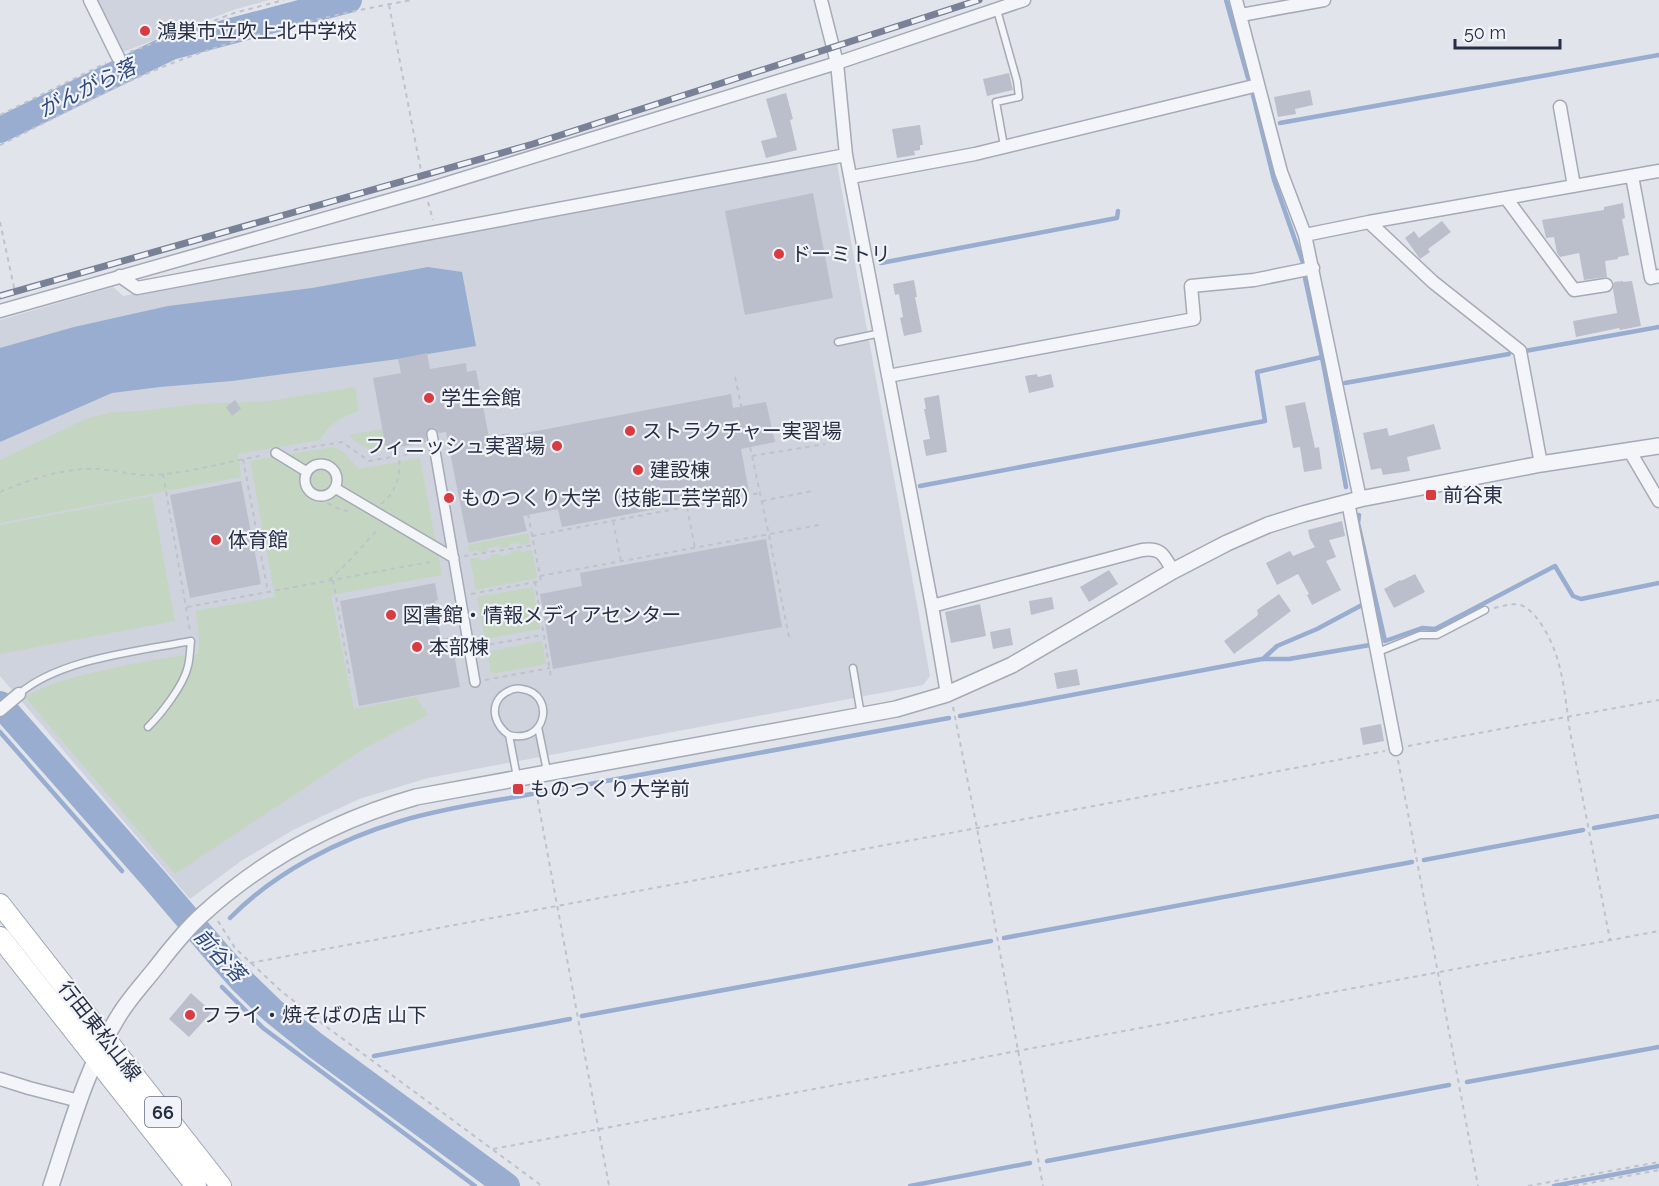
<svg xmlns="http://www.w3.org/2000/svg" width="1659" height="1186" font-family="Raleway,'Noto Sans JP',sans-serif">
<rect width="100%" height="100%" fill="#e1e4eb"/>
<!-- built -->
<path fill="#cfd3dd" d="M97,0H269L233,10L123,52Z
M837,164L930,676L923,685L428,778L359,799L293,830L241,861L190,899L0,676V320L113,287L123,296L134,294Z"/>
<!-- green -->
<path fill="#c4d6c1" d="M355,387L359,411C340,418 331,422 320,440L238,454L241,477L0,523V460L88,418L112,412L141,411L197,404L269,401Z
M382,429L386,448C370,452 360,447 349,435Z
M333,447L342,451L359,469L420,458L442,575L331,595L354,709L416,697L428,715L365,748L175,874L25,697C50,682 78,676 105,670C136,663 166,657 198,654L199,639L196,611L275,597L250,461Z
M152,496L175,621L0,654V525Z
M528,533L530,543L520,545L519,542L509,544V547L499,548V546L487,548L488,551L479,552L478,550L469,552L468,545Z
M520,550L521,552L532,550L537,578L476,590L470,559L479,557L480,561L491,558L490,555L499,554L500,556L511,554V551Z
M533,587L540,629L485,639L477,597Z
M542,641L546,664L491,674L487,652Z"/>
<!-- water -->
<path fill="#98adcf" d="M428,267L462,272L476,346L398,359L232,381L160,387L112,393L0,442V348L74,327L168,306L312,288Z"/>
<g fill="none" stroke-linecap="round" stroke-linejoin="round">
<!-- stream -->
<path stroke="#98adcf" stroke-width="4.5" d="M1226,0L1248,78
M1253,95L1274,180L1303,263
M1280,123L1659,55
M881,263L1117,218L1118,211
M1305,278L1322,357L1346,487
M1525,351L1659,327
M1345,383L1509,354
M920,486L1265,421L1257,372L1322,357
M1359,515L1358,523L1385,641L1422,628L1435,629L1555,566L1573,596L1581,599L1659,583
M1263,659L1277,646L1317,629L1362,605
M960,716L1262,659H1289L1370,645
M0,732L122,871
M541,793L949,718
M1594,828L1659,816
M1424,860L1583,830
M230,918C275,872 340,839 401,821C444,808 489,802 532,794
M1004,938L1412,862
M208,943L214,937
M222,987L263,1028L475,1186
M582,1016L991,941
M374,1056L570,1019
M1467,1082L1659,1047
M1047,1161L1449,1085
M910,1186L1030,1163
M1554,1186L1659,1166"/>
<!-- river -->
<path stroke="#98adcf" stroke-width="26" d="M0,130L171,47L349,0
M0,704L154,879L218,954L243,982L273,1011L315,1045L507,1186"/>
</g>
<!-- building -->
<path fill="#bbbfcc" d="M1009,73L1013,90L987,96L983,79Z
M1310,90L1313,105L1295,109L1296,114L1278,117L1274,97Z
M786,93L793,119L790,120L797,150L766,158L761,141L777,137L766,99Z
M920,125L923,145H920V150L914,151L915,155L897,158L892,129Z
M813,193L833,298L745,315L725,211Z
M1623,203L1625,218L1622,219L1629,255L1618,257V259L1605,261L1607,277L1584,280L1579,253L1560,257L1557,253L1554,237L1546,238L1542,220L1604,210V207Z
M1442,221L1451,232L1428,249L1430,252L1420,259L1405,238L1414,231L1419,238Z
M914,280L917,297H915L922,332L904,336L900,318L903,317L899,294L895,295L893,284Z
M1623,281V282L1632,281L1641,326L1620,330L1619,328L1576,337L1573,321L1617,313L1613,289L1614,282Z
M427,353L430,369L466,363L467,372L476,370L489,437L509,433L510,436L731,394L733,408L766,402L775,442L741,449L749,491L562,527L558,509L523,516L527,531L468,543L446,432L439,433L435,428H430L426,432V442L386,449L373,378L401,373L398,359Z
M1037,374L1038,377L1051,374L1054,387L1029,393L1025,376Z
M939,395L947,452L926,456L923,440L930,439L924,409H926L924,398Z
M235,400L241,409L232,416L226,407Z
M1305,402L1315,448L1319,447L1322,469L1304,472L1300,447L1293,448L1285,406Z
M1434,424L1441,449L1407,457L1410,471L1383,475L1381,468L1371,470L1363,433L1387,428L1389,436Z
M241,481L261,584L190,598L170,495Z
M1342,521L1345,536L1329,540L1336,557L1326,561L1341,590L1312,605L1307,595L1309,594L1298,574L1277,585L1266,563L1290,551L1293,556L1315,547L1310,539L1308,530Z
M766,539L782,627L553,669L540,594L582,586L580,573Z
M1109,570L1118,584L1089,602L1080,587Z
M1415,574L1425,592L1394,608L1384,589L1400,580L1401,581Z
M435,583L438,600L435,601L441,639L451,637L460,687L359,706L340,601Z
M1279,594L1291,611L1234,654L1224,641L1257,616L1258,614L1257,610Z
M1052,597L1054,609L1031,615L1029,601Z
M980,604L986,636L951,643L945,612Z
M1010,628L1013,645L993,649L990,632Z
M1077,669L1080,685L1057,689L1054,673Z
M1381,724L1384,741L1363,745L1360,728Z
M191,993L212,1012L189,1037L169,1019Z"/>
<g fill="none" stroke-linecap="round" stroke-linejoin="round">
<!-- service casing -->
<g stroke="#a5aab6" stroke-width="9">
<path id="service" d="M997,10L1017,81L1019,97L996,102L1004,146
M838,342L881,333
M1378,652L1420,635H1437L1485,610
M853,668L861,715
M19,694C59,659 139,651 191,641C190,649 190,658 188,666C184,685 161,714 148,727
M538,727L547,771
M509,735C547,745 556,694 522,689C515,687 507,691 501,696C489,709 496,726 509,735L517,777"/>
</g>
<!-- pedestrian casing -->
<g stroke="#a5aab6" stroke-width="12">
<path id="pedestrian" d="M432,434L475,682
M276,453L307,472
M305 480a16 16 0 1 1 32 0a16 16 0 1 1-32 0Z
M335,488L454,558"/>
</g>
<!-- minor casing -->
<g stroke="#a5aab6" stroke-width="15">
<path id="minor" d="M90,0L118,57
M821,0L837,63L846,155L932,606L947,694
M1236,0L1281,172L1305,235L1360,499
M1241,15L1324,0
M1560,107L1574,186
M1632,176L1651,278L1659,276
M851,177L975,154L1258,85
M1506,198L1574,290L1606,285
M1369,222L1433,282L1520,351L1541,464
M1305,235L1369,222L1659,171
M120,276L137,288L846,155
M0,311L425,190L837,63L1024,0
M888,376L1194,319L1191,286L1254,280L1313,268
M1629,450L1659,501
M1348,502L1396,749
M932,606L1142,550C1162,547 1164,556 1173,571
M0,710L19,694
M0,1079L29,1088L79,1101"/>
</g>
<!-- tertiary casing -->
<g stroke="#a5aab6" stroke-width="18">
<path id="tertiary" d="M51,1186C70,1129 86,1068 118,1017C128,1000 142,985 154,970C169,951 184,931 202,915C263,859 336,820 416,797L896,709L947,694L1012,665L1173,571L1227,543L1268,525L1303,514L1360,499L1541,464L1659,446"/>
</g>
<!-- primary casing -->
<g stroke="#9fa6b8" stroke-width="22">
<path id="primary" d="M0,904L221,1186
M0,937L196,1186"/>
</g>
<!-- path -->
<path stroke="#bfc2ca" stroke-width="2" stroke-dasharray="4.5 4.5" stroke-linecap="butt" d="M389,5L422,176
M130,52L234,13L284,0
M0,115L106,63
M0,145C61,115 122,81 186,58C259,31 335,14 412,0
M428,202L433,220
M0,222L15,292
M735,377L769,535L789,637
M294,450L342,442L369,461L424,451
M752,456L825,444
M243,459L268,592
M163,474L190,631
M0,492C31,479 63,468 97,469C114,470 136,476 152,475C189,473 227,462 264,455
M321,497C330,506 338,510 350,511
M762,501L812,491
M381,504C397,492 401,474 399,456
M687,507L695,548
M613,521L621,561
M532,536L760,493
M464,556L534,545
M540,576L819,525
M329,580L348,562L379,528
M333,580L350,678
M535,582L551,678
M471,594L541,581L526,504
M187,607L435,561
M1494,608C1504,606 1515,601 1525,607C1538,615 1550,637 1555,652C1565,679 1566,709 1571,737C1584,805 1597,873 1610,940
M481,646L543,635
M485,680L550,668
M953,707L977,828L1043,1186
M1408,746L1659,700
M1398,760L1478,1186
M536,791L609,1186
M218,921L235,948L280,990L324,1025L542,1186
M250,963L977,828L1385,751
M493,1149L1659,931
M1528,1186L1659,1162
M1574,1186L1659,1170"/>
<!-- service -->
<use href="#service" stroke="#f4f5f9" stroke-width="6"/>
<!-- pedestrian -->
<use href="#pedestrian" stroke="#f4f5f9" stroke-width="9"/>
<!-- minor -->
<use href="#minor" stroke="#f4f5f9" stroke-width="12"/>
<!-- tertiary -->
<use href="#tertiary" stroke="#f4f5f9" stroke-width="15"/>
<!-- primary -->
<use href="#primary" stroke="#fff" stroke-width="20"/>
<!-- rail casing -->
<g stroke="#798197" stroke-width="7">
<path id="rail" d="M0,296L533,144L979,0"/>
</g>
<!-- rail -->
<use href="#rail" stroke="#f1f3f8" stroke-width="4.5" stroke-dasharray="14" stroke-linecap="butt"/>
</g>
<!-- markers -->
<g fill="#dc3a41" stroke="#f1f3f8" stroke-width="2">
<circle cx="145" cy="31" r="6"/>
<circle cx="779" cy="254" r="6"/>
<circle cx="429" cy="398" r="6"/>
<circle cx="630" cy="431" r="6"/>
<circle cx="557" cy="446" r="6"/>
<circle cx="638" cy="470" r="6"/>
<rect x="1425" y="489" width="12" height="12" rx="3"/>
<circle cx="449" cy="498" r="6"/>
<circle cx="216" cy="540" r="6"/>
<circle cx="391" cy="615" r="6"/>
<circle cx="417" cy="647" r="6"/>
<rect x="512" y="783" width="12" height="12" rx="3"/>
<circle cx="190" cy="1015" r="6"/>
</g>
<g text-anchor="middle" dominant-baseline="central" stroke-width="4.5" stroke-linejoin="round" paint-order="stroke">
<!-- shield labels -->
<rect fill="#f1f3f8" stroke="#646a7b" stroke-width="1.5" x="145" y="1097" width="36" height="30" rx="4.5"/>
<g font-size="18" font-weight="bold" fill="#272f45">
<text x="163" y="1112">66</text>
</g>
<!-- poi labels -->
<g font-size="20" fill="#272f45" stroke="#f1f3f8" text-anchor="start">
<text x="157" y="31">鴻巣市立吹上北中学校</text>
<text x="791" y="254">ドーミトリ</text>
<text x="441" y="398">学生会館</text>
<text x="642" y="431">ストラクチャー実習場</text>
<text x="545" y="446" text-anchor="end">フィニッシュ実習場</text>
<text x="650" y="470">建設棟</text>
<text x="1443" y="495">前谷東</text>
<text x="461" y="498">ものつくり大学（技能工芸学部）</text>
<text x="228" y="540">体育館</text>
<text x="403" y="615">図書館・情報メディアセンター</text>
<text x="429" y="647">本部棟</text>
<text x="530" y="789">ものつくり大学前</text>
<text x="202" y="1015">フライ・焼そばの店 山下</text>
</g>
<!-- street labels -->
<g font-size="20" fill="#272f45" stroke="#f1f3f8">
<text transform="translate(100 1031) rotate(52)">行田東松山線</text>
</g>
<!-- water labels -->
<g font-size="21" font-style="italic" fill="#2d487d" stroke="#f1f3f8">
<text transform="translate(87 88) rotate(-26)">がんがら落</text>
<text transform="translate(220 955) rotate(47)">前谷落</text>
</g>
</g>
<!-- scale -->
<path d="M1455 39v9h105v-9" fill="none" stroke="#272f45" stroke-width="3"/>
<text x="1464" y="39" font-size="18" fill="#272f45" stroke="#f1f3f8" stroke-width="4.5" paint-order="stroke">50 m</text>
</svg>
